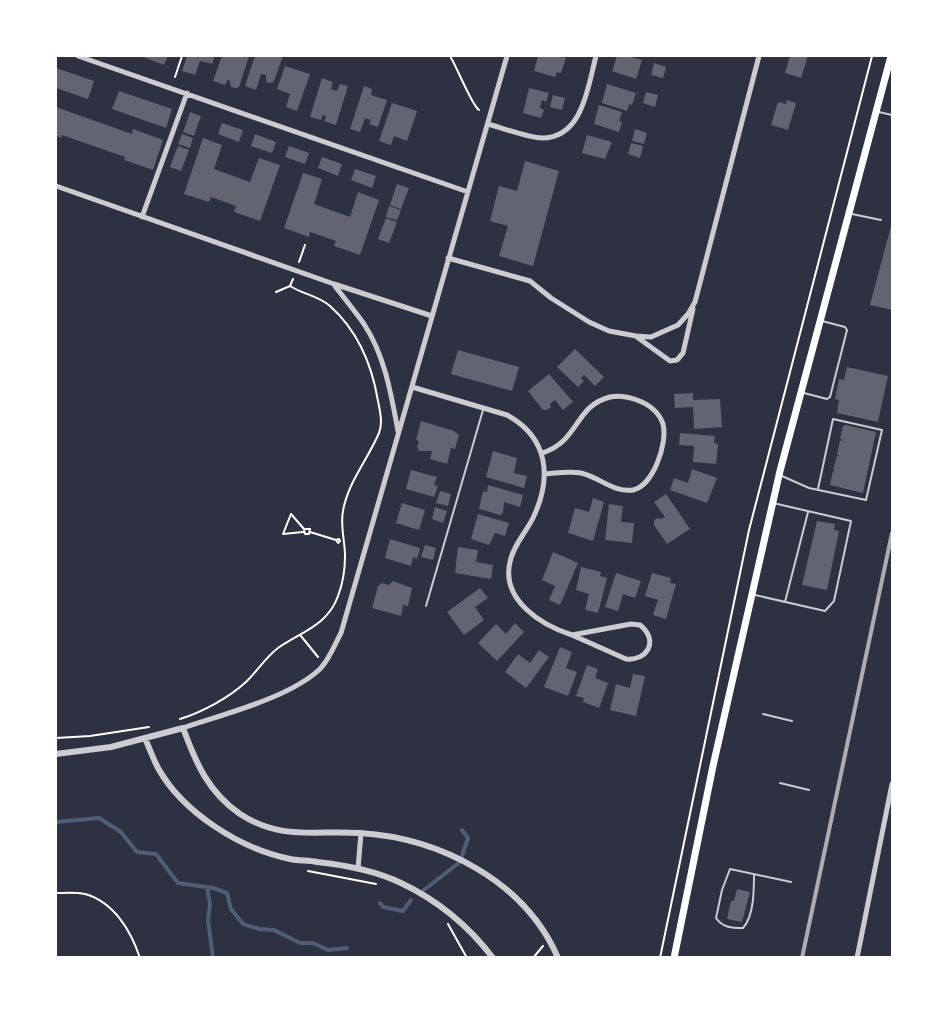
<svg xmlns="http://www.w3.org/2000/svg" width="948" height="1013" font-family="'Sofia Sans Condensed',sans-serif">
<rect width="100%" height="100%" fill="#2d3142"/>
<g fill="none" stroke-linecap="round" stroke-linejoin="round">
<!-- stream -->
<path stroke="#4f5d75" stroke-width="4" d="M56,822L99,818L121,832L137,852L156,854L178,883L213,888L227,893L231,909L243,924L259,929L274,930L300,943H313L328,950L347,948
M207,887L210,904L208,920L213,958
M420,893L460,862L468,838L462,830
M380,903L383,907L403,911L411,900"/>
</g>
<!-- building -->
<path fill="#626471" d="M140,56H168L164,65Z
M187,56H215L212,64L200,61L195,75L182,71Z
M222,56H249L239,87L236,88L231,87L230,81L227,80L225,85L213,81Z
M255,56H283L274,81L272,83L266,82V75L261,74L256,90L245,86Z
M538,56H558L566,58L561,73L557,72L555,77L534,71Z
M617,56H628L642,60L636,79L612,71Z
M790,56H808L801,78L785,73Z
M654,63L666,67L663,78L651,75Z
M285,66L310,74L297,111L286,107L290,94L277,89Z
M56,68L94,81L88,99L56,88Z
M322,78L333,82L331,89L337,91L340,84L348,86L336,125L324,121L326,116L323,115L321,120L310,117Z
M607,84L636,93L632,105L629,104L627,111L602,103Z
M364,86L372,89L371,95L387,100L378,127L369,124L371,120L365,118L360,132L350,129Z
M529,88L549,93L546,102L542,100L540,108L544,110L541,118L523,113Z
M119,91L172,109L166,128L112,109Z
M646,92L658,95L655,107L643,103Z
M553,95L565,98L562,110L550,107Z
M787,100L796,103L788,130L771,125L778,102L786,104Z
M392,103L417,111L407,141L394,136L391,145L379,141Z
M599,105L622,112L619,121L622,122L619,132L594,124Z
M56,107L132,134L133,129L163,140L153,170L124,160L125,157L62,135L61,138L56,136Z
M190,112L201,116L194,136L183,132Z
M222,123L243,130L239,142L218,134Z
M635,129L647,133L644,144L632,141Z
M182,134L193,138L190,148L178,144Z
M255,134L276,142L272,153L251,146Z
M587,135L612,142L605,159L582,153Z
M203,138L222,145L214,169L250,182L259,158L280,165L260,221L234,212L236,206L211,197L209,202L184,194Z
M631,143L643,146L640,158L628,154Z
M178,146L189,150L181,171L170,167Z
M289,146L309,153L305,164L285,157Z
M322,157L342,164L338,176L318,168Z
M525,161L559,171L533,266L499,256L508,226L490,221L499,186L517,191Z
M355,169L376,176L372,188L351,180Z
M303,173L322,179L314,204L350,217L358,192L379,200L360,255L334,246L336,241L310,232L309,237L284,228Z
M397,184L409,188L401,209L390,205Z
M389,206L401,210L397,220L386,217Z
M386,218L397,222L389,243L378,239Z
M891,226H892V310L870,305Z
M575,349L604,377L595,386L584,375L581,378L584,381L578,387L557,367Z
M458,350L519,367L512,391L451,374Z
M847,367L888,376L878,422L837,413L839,400L835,399L839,379L844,380Z
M549,374L573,402L563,410L555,400L550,404L551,407L547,410H543L528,391Z
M693,393V400L720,399L722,427L694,429L693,407L675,408L674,394Z
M421,421L454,431L459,435L455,449L451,448L447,464L430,459L432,451H419L417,447L419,441L416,440Z
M846,425L876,432L863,493L830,485L833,471L836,470H833L837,456H839L837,454L840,441L843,440L840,439L843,426Z
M680,433L715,436L714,443L718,444L716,464L693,462L694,446L679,445Z
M493,451L517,458L514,473L527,476L524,488L486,477Z
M692,469L717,478L707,503L670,490L674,478L688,483Z
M411,470L437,477L434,485L438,486L434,497L406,489Z
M488,485L523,495L520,507L504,502L503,513L500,515L479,509L483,491L487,492Z
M440,491L451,494L448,506L436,503Z
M666,494L690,529L667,544L654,525V521L657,518L661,519L665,517L654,502Z
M593,498L604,502L593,541L568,533L575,508L589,512Z
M402,503L425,510L419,530L396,523Z
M609,504L623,506L621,522L634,523L632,543L605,540Z
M435,507L447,511L443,523L432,519Z
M478,514L509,523L505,536L495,533L489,545L471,539Z
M817,521L835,524L834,530L839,531L827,590L802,585Z
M390,539L420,548L417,559L413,557L411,566L385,558Z
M425,545L436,548L433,560L421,557Z
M458,547L478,550L476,562L493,565L491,579L455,573Z
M553,552L578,563L560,605L549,600L555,586L542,580Z
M581,567L601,572L600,576L607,578L598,613L585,610L589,594L576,590Z
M616,573L641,581L635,598L623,594L618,611L605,607Z
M652,573L671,578L670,583L676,584L666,619L653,615L658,600L645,596Z
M393,581L412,588L408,606L403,605L401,616L372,608L378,586L382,583L389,585Z
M480,588L488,598L475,607L484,620L464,635L447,612Z
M515,623L524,632L497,661L478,643L496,624L506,634Z
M560,647L572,652L566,668L577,672L568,696L544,687Z
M539,650L549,657L526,688L505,672L518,654L530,663Z
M587,665L598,669L595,678L608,683L599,708L583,702L584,698L576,696Z
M633,674L645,676L636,716L610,710L616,684L630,688Z
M737,889L750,892L742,922L727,919L731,901H734Z"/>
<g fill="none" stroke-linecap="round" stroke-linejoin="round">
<!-- path -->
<path stroke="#fff" stroke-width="2" d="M450,56C457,67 472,106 479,110
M175,77L182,56
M299,262L305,245
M276,292L290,286
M303,532L283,534L291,514L304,529L305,534H309L310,529H304
M310,532L336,540L338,543L340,541L339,539L336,540
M301,636L318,657
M180,719C203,712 230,697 247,681C258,670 266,657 278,648C301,632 328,625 338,596C343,583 345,570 345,556C345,541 340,525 343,511C348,482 368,459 379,433C383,423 380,411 378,401C372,365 358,331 330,306C319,296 302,294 290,286L293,279
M56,738L90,736L149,727
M308,871L376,884
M56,893C64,893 76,892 85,894C114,902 131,931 140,958
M448,924L467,958
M533,958L543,946
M660,958L749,530L872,56"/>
<!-- service -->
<path stroke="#caccd0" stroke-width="2" d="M879,112L892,115
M852,214L881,220
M804,393L827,399L830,397L847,330L845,327L822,321
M782,476L809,488L866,500L882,430L833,419L818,489
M755,595L825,611L834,601L851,521L773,503
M785,602L808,512
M426,606L483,410
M763,714L792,721
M780,783L809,790
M754,874C754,890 754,916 743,928C732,928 723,928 716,918L722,890L730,869L791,882"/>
<!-- minor -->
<path stroke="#caccd0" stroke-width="5" d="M78,56L468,192
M488,124C502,128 529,138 542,138C583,138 588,86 596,56
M56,186L334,284L432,316
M142,217L187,93
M448,258L530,281L551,298L589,322L609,331L636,336L651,337L678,325L688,314L695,302L759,56
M335,286C344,298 355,311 364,324C385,356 391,394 398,431
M637,337L670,361L677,360L683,353L693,309
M412,387L507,415C549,438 552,478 533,518C526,532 513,546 510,562C501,600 541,625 572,635
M542,453C580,441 574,406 610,397C619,395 629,397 637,400C648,404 659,412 663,424C668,443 653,486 633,490C614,493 599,477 581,473C569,471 557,473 545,474
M631,624L640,625C659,640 648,661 626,659L572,635Z
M183,728C224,714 289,698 320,669C329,660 335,644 341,633L507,56
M358,869L361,833
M857,958L892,784"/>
<!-- tertiary -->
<path stroke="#caccd0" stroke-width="6" d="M145,738C149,748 153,758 158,768C183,813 241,849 290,859C299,861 309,860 317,862C345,865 376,871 401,883C439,901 468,925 493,958
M56,754L111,747L183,728C196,763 208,792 240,814C282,841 314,830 360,833C440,838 525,881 558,958"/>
<!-- secondary -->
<path stroke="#fff" stroke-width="7" d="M674,958L713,766L780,471L891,56"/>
<!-- rail -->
<path stroke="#abadb3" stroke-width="4" d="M802,958L892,533"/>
</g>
<!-- border -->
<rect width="948" height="1013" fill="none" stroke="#ffffff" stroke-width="114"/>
</svg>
